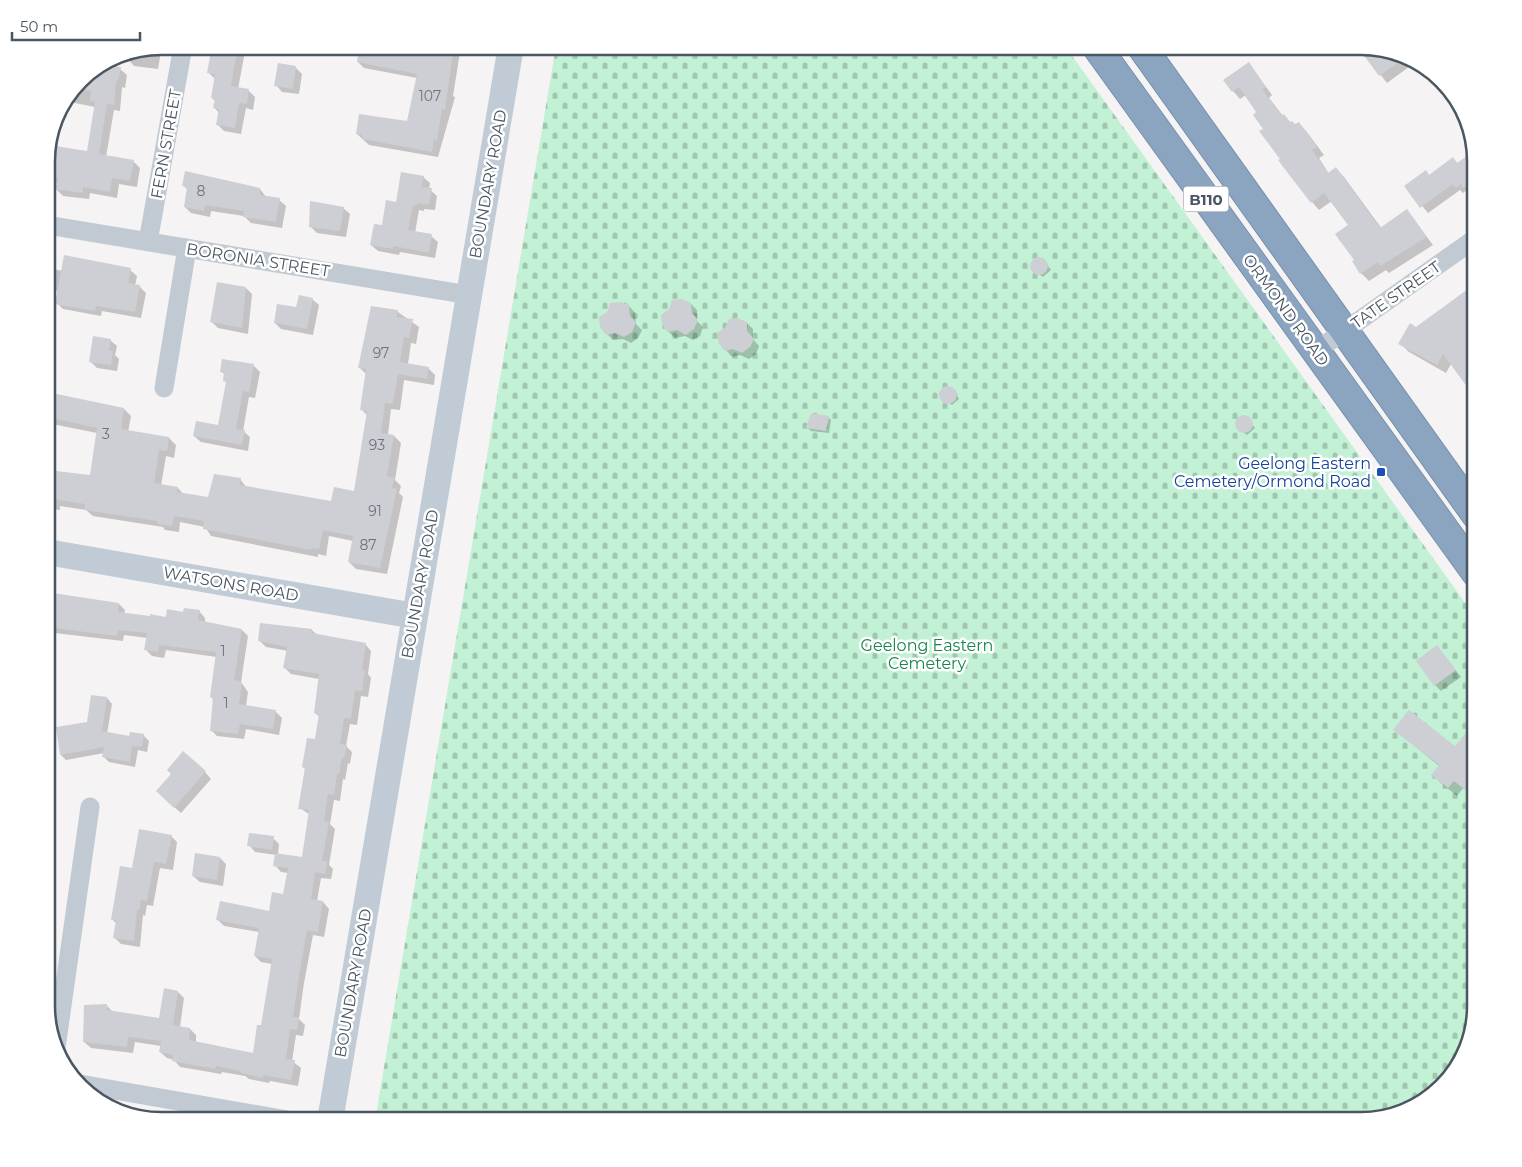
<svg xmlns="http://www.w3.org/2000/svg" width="1522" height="1167" font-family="Montserrat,sans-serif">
<defs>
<pattern id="cemetery-stones" width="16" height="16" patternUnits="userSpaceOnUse" patternTransform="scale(1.25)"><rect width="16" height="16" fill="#c3f1d5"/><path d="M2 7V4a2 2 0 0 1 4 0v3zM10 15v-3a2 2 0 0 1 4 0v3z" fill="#a0c6b0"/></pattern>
</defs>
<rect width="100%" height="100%" fill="#f5f3f3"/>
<!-- cemetery -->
<path fill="url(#cemetery-stones)" d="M556,46H1065L1476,618V1007L1452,1076L1412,1109L1361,1121H375Z"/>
<!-- shadow -->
<path fill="#0003" d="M162,46L158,69L134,66L127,58L128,53Z
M213,46H246L238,89L249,91L255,97L253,110L246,108L241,134L224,131L217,124L219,113L214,107L215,101L212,98L215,79L208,72Z
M359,46H461L453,96L455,97L438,157L369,145L357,134L408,122L417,78L364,68L358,62L361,47Z
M1358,46H1362L1413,64L1387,83Z
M1249,64L1272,95L1269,98L1283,116L1295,126L1298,123L1306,131L1324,155L1319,158L1329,174L1336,169L1344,177L1382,229L1407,211L1433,245L1389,273L1386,270L1369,281L1361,273L1355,260L1350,225L1332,201L1319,210L1312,202L1282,159L1264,129L1258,112L1246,95L1240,99L1233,91Z
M96,68L120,69L127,75L125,88L122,87L120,111L114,110L106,157L133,161L140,168L137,187L119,184L117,198L90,193L89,199L63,196L56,189L58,184L47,182V153L49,143L60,148L88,152L95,107L65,101L85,75Z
M296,68L302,74L299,94L282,92L276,85Z
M1453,96L1464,110L1467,121L1453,110L1447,100Z
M1474,152L1476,190L1471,193L1467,190L1463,193L1460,190L1428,213L1406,186L1458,164Z
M423,177L430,183L429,189L437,196L435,210L424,209V211L419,210L415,233L431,236L438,242L435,258L400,252L399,255L378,251L371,245L397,203Z
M183,185L260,189L266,197L279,200L286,206L282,228L251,223L244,216L211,211L210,217L191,213L185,207L188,190Z
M311,203L343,208L350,214L346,237L317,233L310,226Z
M1036,259L1045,262L1051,270L1043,277L1031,269Z
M47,268L63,271L130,270L137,276L135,286H139L146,293L141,318L102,311L101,316L63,309L57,303L59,291L47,290Z
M246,288L252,294L248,334L218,328L212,322Z
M1468,291L1476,298V397L1451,364L1446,373L1409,352L1400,343L1416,328Z
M312,299L319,305L313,335L281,329L275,323Z
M691,304L697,310V321L703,327L700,336L693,340L685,336L675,338L668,331Z
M629,306L635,313L636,324L642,330L638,338L631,343L623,339L613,340L607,334Z
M398,312L419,327L416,344L411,343L408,364L428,368L435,375L434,385L404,380L400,410L391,409L388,435L394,436L401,443L395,480L401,486L399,493L403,497L387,574L356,569L349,562L353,541L329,536L326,556L318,554V557L211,536L205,527L180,522L179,532L165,530L163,527L93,516L86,510L60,506V510L47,508V470L91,476L97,433L47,423V393L124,409L131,416L128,432L169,438L176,445L174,458L166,456L161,486L178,488L184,495L209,499L240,479L247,488L332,502L355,493L367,415L361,409L366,374L359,367Z
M747,323L753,329V339L759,346L756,354L749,359L740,355L732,357L726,350Z
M110,340L117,346L115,355L119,359L117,371L97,368L90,361Z
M253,365L260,372L255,398L249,397L243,431L250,437L248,451L201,442L194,436L219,427L227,383L224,380L225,375L221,371Z
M945,388H950L959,399L952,405L940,398L941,393Z
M1246,416L1255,428L1247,435L1236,427L1241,417Z
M829,418L831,420L829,433L811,431L808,428Z
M46,593L119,604L125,610L124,614L167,618L199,611L205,618V623L242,630L248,636L241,682L248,692L246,706L275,711L282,718L279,735L246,729L244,739L217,736L211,730L214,700L211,697L217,657L166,650L164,658L152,656L145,649L147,638L124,635L123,641L46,632Z
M312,630L318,636L365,644L371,651L368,674L371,678L368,697L361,696L357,725L350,724L346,746L352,752L350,764L348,763L345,780L343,779L340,801L334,800L330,824L335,829L329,865L333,869L331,879L321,878L317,901L323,902L329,909L324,937L313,935L304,983L299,1019L305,1025L303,1036L296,1035L292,1061L301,1068L298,1086L270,1081L269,1083L249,1079L245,1076L222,1072L221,1074L180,1067L174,1060L167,1058L160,1052L161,1046L135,1042L133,1053L91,1048L84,1042L106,1005L113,1012L160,1020L178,992L184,998L180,1027L190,1029L196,1035V1042L254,1054L262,1027L272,964L261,962L255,956L259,932L224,926L218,920L270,912L284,896L288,873L281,872L275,865L276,855L255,852L249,845L273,838L279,844L278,855L303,859L310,815L300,808L306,770L303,767L316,741L320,717L315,713L319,679L291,674L285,668L288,651L266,647L259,640Z
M1437,647L1461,677L1441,691L1435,685Z
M107,698L112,704L107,734L130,738L143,735L149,741L147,752L138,750L135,767L109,762L104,757V753L66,760L61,755Z
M1395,730L1456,748L1476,799L1463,788L1457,796L1441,783L1433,775L1439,766Z
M205,772L211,779L181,813L164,798L173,774Z
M171,836L177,842L173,870L160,868L153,906L147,905L145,916L143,915L140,947L121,944L115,938L117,924L112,919Z
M46,854L52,860L51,873H46Z
M196,854L220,858L226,864L223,886L200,882L193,876Z"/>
<!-- building -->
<path fill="#cdcfd5" d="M212,46H238L231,86L249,89L247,104L239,103L235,128L216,125L219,109L213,108L215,99L211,98L215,74L207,73Z
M374,46H414L453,53L445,110L442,109L437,141L434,140L432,152L362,139V135L356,134L359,114L407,121L417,74L357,62L359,48L366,50V47L374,48Z
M1357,46H1362L1402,60L1379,76Z
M1249,62L1266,87L1262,89L1282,116L1284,114L1290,122L1292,121L1295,124L1299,122L1317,147L1312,150L1328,173L1336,167L1380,228L1407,209L1427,237L1380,266L1378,262L1360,274L1352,261L1354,260L1335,234L1348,225L1324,193L1311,203L1287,172L1278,160L1280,159L1259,131L1263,129L1253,115L1256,112L1239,87L1232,92L1223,80Z
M278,63L296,66L293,89L274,86Z
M102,64L121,67L118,81H116L114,105L107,104L99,154L134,160L130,181L112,178L110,192L83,187V193L54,189L59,179L47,177L49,145L87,151L95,102L90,101L91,91L75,88L85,75Z
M1474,151L1476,179L1463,188L1461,184L1456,188L1453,184L1420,208L1404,186L1426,170L1429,175L1453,157L1457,163Z
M185,171L260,188V195L280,198L276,222L243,217L244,211L205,205L204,211L184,207L187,187L182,186Z
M401,172L424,176L422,187L432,188L429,205L418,203L417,205H413L408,230L432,234L429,253L394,246L393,249L370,245L374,224L382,225L386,200L396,202Z
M310,201L344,207L340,231L309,227Z
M64,255L131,268L128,283L140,285L135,312L96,306L95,311L55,304Z
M1030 266a9 9 0 1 1 18 0a9 9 0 1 1-18 0Z
M217,282L246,287L242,328L210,322Z
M1468,289L1476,299V399L1443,354L1437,365L1398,344L1410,323L1416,327Z
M299,295L313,298L307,329L274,323L277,304L296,307Z
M682,299L691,303L692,313L698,320L694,329L686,335L677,330L667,332L662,324L661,315L669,309L672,300Z
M621,302L629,305L630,316L636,322L632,332L624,337L615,333L606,335L600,327L599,317L607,312L610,303Z
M371,306L398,310L397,317L413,319L409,338L404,337L400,362L429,367L427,379L398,374L393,404L385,403L381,433L394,435L387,476L394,478L392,488L397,489L380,568L348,562L353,536L323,530L319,549L312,548L311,550L203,529L204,521L174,516L172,526L157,524V521L84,510L85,504L46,498V470L90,475L97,428L47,417V392L124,408L121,429L169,437L167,451L159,450L154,483L178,487L177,492L208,497L214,474L241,478L240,485L331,501L334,487L354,491L367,411L360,410L366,369L358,368Z
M737,318L747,322V331L754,339L750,347L742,353L733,349L725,351L719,344L717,333L725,328L729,319Z
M93,336L111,339L109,351H113L111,365L89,362Z
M222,359L254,364L249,392L243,391L236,429L245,430L242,445L193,436L196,421L218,425L226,382L223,381L224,372H220Z
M939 395a9 9 0 1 1 18 0a9 9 0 1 1-18 0Z
M811,413L829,416L826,431L806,428Z
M1235 424a9 9 0 1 1 18 0a9 9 0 1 1-18 0Z
M46,592L119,603L118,612L150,616V614L166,617L167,609L183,612L184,608L200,610L198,620L242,629L234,680L241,681L242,684L239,704L276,710L273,729L240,724L238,734L210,731L213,698L210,697L216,652L159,645L158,652L144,650L147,633L118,630L117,636L46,627Z
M260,623L312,629V633L366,643L362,669L365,670L362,691L355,690L351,719L344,718L340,744L347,745L344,758H342L339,774H337L334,795L328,794L324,821L329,822L322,861H327L325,874L315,872L311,899L323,901L318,932L307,930L299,976L293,1017H299L297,1030L290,1029L286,1059L295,1060L291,1080L263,1075V1078L241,1073V1071L216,1066L215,1069L172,1061L173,1055L159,1052L161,1041L128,1037L127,1047L83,1042L84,1005L107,1004V1010L159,1018L164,988L178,991L173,1025L190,1028L189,1040L253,1053L257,1025H261L272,959L254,956L259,928L216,920L220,901L269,911L272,892L283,894L288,868L273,866L275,853L302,857L309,810L298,809L305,768L302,767L307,738L315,739L319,714L314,713L319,674L283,668L287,647L258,641Z
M1437,645L1456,670L1434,686L1416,661Z
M91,695L107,697L102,731L129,736L130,732L144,734L142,747L132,746L130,762L102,757L104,747L60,755L56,727L87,722Z
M1409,710L1455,746L1476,720V799L1454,781L1448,788L1431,775L1439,765L1393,730Z
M183,751L206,771L174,808L156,791L171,774L167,770Z
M139,829L172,835L166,864L154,862L147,901L141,900L139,910H137L134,941L113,938L116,920H111L120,866L132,868Z
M249,833L274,836L272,850L247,846Z
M195,853L220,857L217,880L192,876Z"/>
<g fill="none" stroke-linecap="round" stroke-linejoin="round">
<!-- highway casing -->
<g stroke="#7690ad" stroke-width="30">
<path id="highway" d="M1096,46L1476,573
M1141,46L1476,515"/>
</g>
<!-- street -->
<path stroke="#c1cad2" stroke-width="19" d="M47,225L469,295
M148,242L183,46
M1316,351L1476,238
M164,388L187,248
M56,1048L90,807
M80,1084L293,1121"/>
<!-- secondary -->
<path stroke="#c1cbd6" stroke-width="26" d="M47,552L415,616
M330,1121L511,46"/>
<!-- highway -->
<use href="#highway" stroke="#8ba5c1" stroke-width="28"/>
</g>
<!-- markers -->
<rect fill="#1a4fb4" stroke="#fff" stroke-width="2" x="1376" y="467" width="10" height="10" rx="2.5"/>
<g text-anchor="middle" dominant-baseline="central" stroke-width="5" stroke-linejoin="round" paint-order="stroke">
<!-- number labels -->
<g font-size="14" fill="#6b747e">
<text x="430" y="96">107</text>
<text x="201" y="191">8</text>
<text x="381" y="353">97</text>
<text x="106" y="434">3</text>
<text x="377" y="445">93</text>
<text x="375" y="511">91</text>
<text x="368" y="545">87</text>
<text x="223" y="651">1</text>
<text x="226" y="703">1</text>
</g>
<!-- shield labels -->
<rect fill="#fff" stroke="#808990" stroke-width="1" x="1183.5" y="186.5" width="45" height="25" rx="4"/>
<g font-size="15" font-weight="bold" fill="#4a5661">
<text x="1206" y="199">B110</text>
</g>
<!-- street labels -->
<g font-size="16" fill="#4a5661" stroke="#fff">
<text transform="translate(166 144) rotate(-80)">FERN STREET</text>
<text transform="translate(488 184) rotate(-80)">BOUNDARY ROAD</text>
<text transform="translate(258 260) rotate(9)">BORONIA STREET</text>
<text transform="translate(1396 295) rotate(-35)">TATE STREET</text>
<text transform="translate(1286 310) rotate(54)">ORMOND ROAD</text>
<text transform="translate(231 584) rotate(10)">WATSONS ROAD</text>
<text transform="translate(420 584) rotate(-80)">BOUNDARY ROAD</text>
<text transform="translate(353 983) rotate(-80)">BOUNDARY ROAD</text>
</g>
<!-- transit labels -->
<g font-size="16" fill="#164399" stroke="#fff" text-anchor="end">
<text x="1371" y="463">Geelong Eastern<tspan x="1371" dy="18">Cemetery/Ormond Road</tspan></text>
</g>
<!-- park labels -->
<g font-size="16" fill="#17864f" stroke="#fff">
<text x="927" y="645">Geelong Eastern<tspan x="927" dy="18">Cemetery</tspan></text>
</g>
</g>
<!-- crop -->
<path d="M0 0H1522V1167H0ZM161 55H1361A106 106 0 0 1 1467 161V1006A106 106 0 0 1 1361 1112H161A106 106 0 0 1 55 1006V161A106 106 0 0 1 161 55Z" fill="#fff" fill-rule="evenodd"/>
<path fill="none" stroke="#4a5661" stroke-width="2.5" d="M161 55H1361A106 106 0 0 1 1467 161V1006A106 106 0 0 1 1361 1112H161A106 106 0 0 1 55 1006V161A106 106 0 0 1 161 55Z"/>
<!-- scale -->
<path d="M12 32v8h128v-8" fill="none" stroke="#4a5661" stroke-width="2.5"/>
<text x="20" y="32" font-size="15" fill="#4a5661" stroke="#ffffff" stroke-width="4" paint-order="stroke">50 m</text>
</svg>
